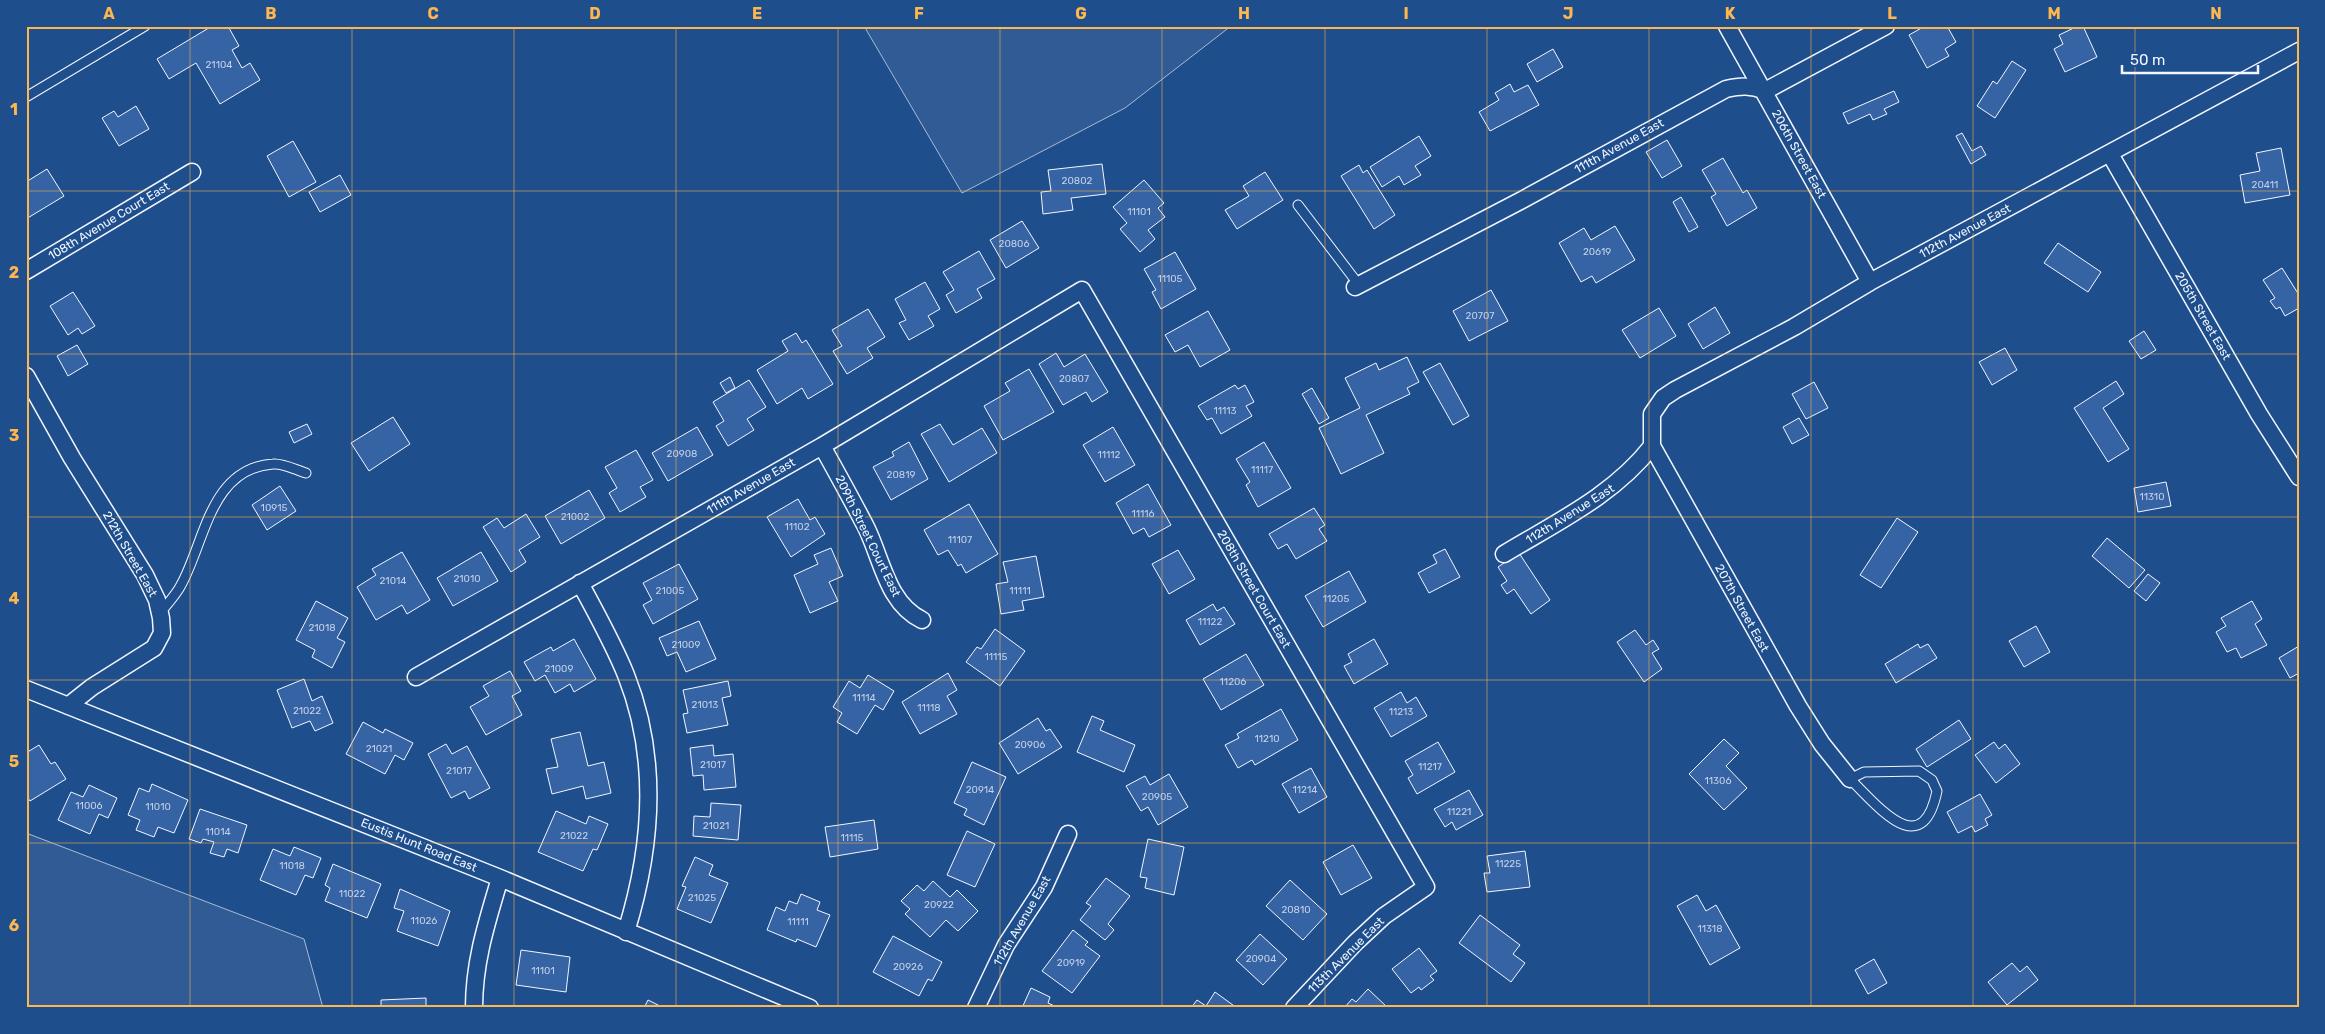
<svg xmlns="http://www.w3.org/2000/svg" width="2325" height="1034" font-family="Rubik,sans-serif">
<rect width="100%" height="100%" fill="#1f4e8c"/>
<!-- green -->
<path fill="#305b95" stroke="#a8bbd7" d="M864,26H1231L1125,108L962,193Z
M26,833L304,939L323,1008H26Z"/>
<!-- building -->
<path fill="#3563a3" stroke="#f2f6ff" d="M212,26H228L239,46L232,50L242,68L250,63L260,80L220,104L196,63L169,79L157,59Z
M1925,26H1947L1956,42L1945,49L1949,56L1927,68L1909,35Z
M2078,26H2083L2097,57L2065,72L2054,49L2063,44L2059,35Z
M1553,49L1563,67L1537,82L1527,64Z
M2012,61L2026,70L1995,118L1977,106L1993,81L1997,84Z
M1510,84L1514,92L1528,85L1539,105L1490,131L1479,112L1499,100L1495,93Z
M1894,91L1899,102L1884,109L1887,114L1873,120L1870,114L1848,124L1843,113Z
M136,106L149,129L119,146L102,118L114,111L118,117Z
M1962,133L1972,151L1981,146L1986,155L1971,164L1956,136Z
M1419,136L1431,156L1415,166L1421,175L1404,185L1399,176L1382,187L1370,167Z
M1667,140L1682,166L1662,178L1646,152Z
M293,141L316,182L289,197L267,156Z
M2281,148L2290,195L2245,203L2240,175L2260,171L2256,153Z
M1723,158L1743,193L1747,190L1757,208L1727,226L1711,197L1716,194L1702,170Z
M1102,164L1106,194L1071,198L1073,210L1043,214L1041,192L1051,191L1048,170Z
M1359,165L1363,173L1367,170L1395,215L1374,229L1341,176Z
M47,169L64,196L26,219V182Z
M1265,172L1283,200L1237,229L1225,210L1249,196L1243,186Z
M340,175L351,195L320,212L309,192Z
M1144,180L1164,203L1158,208L1165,217L1148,230L1155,239L1140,252L1120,229L1127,223L1113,207Z
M1681,197L1698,227L1689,232L1673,202Z
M1022,221L1039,248L1006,268L990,240Z
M1615,226L1635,260L1596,283L1592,276L1581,282L1559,243L1584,228L1591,240Z
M2058,243L2101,272L2088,292L2044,263Z
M979,251L995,279L977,289L982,298L956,313L946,295L954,290L943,272Z
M1175,252L1196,289L1161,309L1152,292L1156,290L1144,269Z
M2282,268L2299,295V308L2285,316L2280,307L2276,309L2270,301L2275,298L2263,280Z
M925,282L940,309L928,316L934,326L909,340L899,323L906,320L895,299Z
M1491,290L1508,321L1469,341L1453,311Z
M73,292L95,326L82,334L78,328L68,335L50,306Z
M1715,307L1730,333L1703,349L1688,324Z
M1659,308L1676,336L1640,358L1622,330Z
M868,309L885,337L867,348L873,358L847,374L833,351L842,346L832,330Z
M1208,311L1230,350L1200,367L1188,345L1175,352L1165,335Z
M2144,331L2156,350L2141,359L2129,341Z
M796,333L802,343L806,340L833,384L808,399L802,388L777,404L757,370L788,351L782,341Z
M77,345L88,364L68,376L57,356Z
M2005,348L2017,370L1992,385L1979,362Z
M1056,353L1064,367L1085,354L1108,392L1092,402L1086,392L1063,405L1039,364Z
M1407,357L1419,382L1407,388L1410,394L1366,415L1384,453L1341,474L1319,428L1360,408L1345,378L1376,363L1379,370Z
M1440,363L1469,416L1453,425L1423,372Z
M1029,369L1054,412L1003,440L984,406L1010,391L1005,383Z
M730,377L735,388L726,393L720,383Z
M749,380L766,407L747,419L754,430L728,446L716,426L724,421L713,402Z
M2116,381L2124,394L2103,408L2129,449L2108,462L2074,408Z
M1814,382L1828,408L1806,419L1792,394Z
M1235,385L1238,389L1245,385L1254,402L1246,406L1252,416L1221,434L1212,418L1207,420L1198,406Z
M1312,388L1329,418L1319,424L1302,394Z
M393,417L410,444L369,471L351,443Z
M1799,418L1809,435L1792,444L1783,427Z
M307,424L312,434L294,443L289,432Z
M940,424L953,445L982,428L997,453L949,482L921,434Z
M697,427L713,455L668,481L652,453Z
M1113,427L1135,465L1105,482L1083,445Z
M909,442L928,479L891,500L873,467L894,456L892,452Z
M1264,442L1291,488L1258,507L1246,485L1250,482L1236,459Z
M636,450L653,480L640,487L646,497L620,512L609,493L617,488L605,467Z
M2166,482L2171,506L2138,512L2134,488Z
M1148,484L1171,525L1149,537L1144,528L1133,534L1116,503Z
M280,486L296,511L267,530L252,505Z
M589,490L605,518L561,544L545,516Z
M798,499L810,520L815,517L825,534L791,557L767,517Z
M969,504L998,554L966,573L961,564L958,566L948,550L938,555L924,530Z
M1314,508L1325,525L1319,529L1327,541L1296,559L1287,544L1278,549L1269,534Z
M526,514L540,537L519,550L526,562L511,572L483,527L497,518L504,528Z
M1897,518L1918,532L1881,588L1860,575Z
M2107,538L2145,570L2129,588L2092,556Z
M831,548L843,576L829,582L838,601L810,613L794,575L818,564L814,555Z
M1445,549L1460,577L1429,593L1418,573L1437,563L1433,555Z
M1178,550L1195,579L1169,594L1152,564Z
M402,552L430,600L407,614L402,605L376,620L357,587L376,575L372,569Z
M481,552L498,581L453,606L437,578Z
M1519,553L1550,600L1531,614L1514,589L1507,594L1501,585L1507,581L1498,567Z
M1036,556L1044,597L1022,601L1024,610L1001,614L996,584L1008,582L1003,562Z
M679,564L698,599L653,624L643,605L652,600L643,583Z
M1349,571L1366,602L1323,627L1305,596Z
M2148,574L2160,583L2146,601L2134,591Z
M316,601L348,618L337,638L345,642L332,668L312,657L315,650L296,640Z
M2252,601L2262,619L2255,624L2267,645L2241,658L2236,648L2227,652L2216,632L2226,626L2221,618Z
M1213,604L1217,611L1224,607L1235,624L1200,645L1186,620Z
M699,621L716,659L686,672L677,652L667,656L659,638Z
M2036,626L2050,652L2024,667L2009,641Z
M995,629L1025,651L1000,686L966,662L977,647L981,649Z
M1635,630L1646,645L1653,640L1659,649L1652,653L1662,669L1644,682L1617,642Z
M574,639L596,679L574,692L570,684L555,693L545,675L535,681L524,662L551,647L553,651Z
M1374,639L1388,664L1354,684L1344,666L1352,662L1348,654Z
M1918,644L1920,648L1928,644L1937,658L1896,683L1885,664Z
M2299,646V673L2290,678L2279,658Z
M1246,654L1264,685L1221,710L1203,679Z
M510,671L521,691L512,696L522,715L486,735L470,707L489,696L483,686Z
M948,673L957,690L947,696L957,714L920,734L902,702Z
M868,675L894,691L883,710L875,705L857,734L837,722L842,713L833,707L849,681L860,688Z
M304,679L312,701L322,696L333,723L315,731L310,721L292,728L277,690Z
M728,681L731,696L722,698L728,725L687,733L683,714L688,713L683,690Z
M1401,692L1407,703L1416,697L1427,716L1391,737L1374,708Z
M1281,709L1298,740L1255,765L1252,760L1238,768L1225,745L1239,738L1237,734Z
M1092,716L1104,721L1100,730L1135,745L1124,772L1077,752Z
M1038,718L1046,731L1050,729L1062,747L1018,774L999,743Z
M1959,720L1971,739L1927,767L1916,749Z
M363,722L383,733L385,729L413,743L404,760L395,755L385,774L346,754Z
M580,732L588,766L604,762L611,793L586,799L583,786L552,794L546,769L558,767L551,739Z
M1724,739L1739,753L1726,766L1747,788L1724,810L1689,774Z
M1438,742L1455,772L1417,794L1408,778L1413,775L1405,761Z
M1994,742L1999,749L2005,744L2020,764L1996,783L1975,755Z
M446,744L452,754L467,746L490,788L469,799L465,791L451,798L428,754Z
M39,745L51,764L55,762L66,779L30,801L26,795V753Z
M713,745L714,756L733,754L736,787L704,790L703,775L693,776L690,748Z
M972,762L1006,777L984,825L964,815L967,809L954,803Z
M1311,768L1327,797L1299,813L1282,784Z
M1169,774L1188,807L1158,825L1148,807L1141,811L1126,786L1145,776L1150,785Z
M152,784L188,800L174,833L158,827L154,837L136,830L140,820L128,815L139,788L149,792Z
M89,785L117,798L108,818L99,814L90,834L58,820L71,792L83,797Z
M1469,790L1483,815L1456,830L1452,822L1445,827L1434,809Z
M1980,794L1992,815L1985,819L1988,825L1975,832L1972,826L1958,833L1947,812Z
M711,803L741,805L738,840L693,836L694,816L710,817Z
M200,809L247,825L238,853L227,849L224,857L210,853L214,842L203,839L201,843L189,839Z
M556,811L586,824L589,816L608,824L597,850L593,849L583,871L538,852Z
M874,820L878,849L830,857L825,827Z
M967,831L995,844L975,887L947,875Z
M1148,839L1184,847L1174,895L1145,888L1147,878L1140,877Z
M1353,845L1372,878L1341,895L1323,862Z
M294,847L321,858L313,878L305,875L296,895L260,880L273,849L290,856Z
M1525,851L1530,887L1487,892L1484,873H1490L1487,856Z
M695,857L713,865L709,875L728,883L711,923L677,909L686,887L682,886Z
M333,864L381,884L367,918L325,901L330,888L325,885Z
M1106,878L1130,896L1108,924L1114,930L1105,940L1080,920L1091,906L1086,903Z
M1290,880L1327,914L1303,940L1266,906Z
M933,881L950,897L957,890L978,911L958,931L946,920L930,937L905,914L910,909L901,901L917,885L924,891Z
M400,889L450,911L438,946L397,931L404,911L394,908Z
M801,894L820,902L817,910L830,915L816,947L797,939L796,942L767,930L776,907L785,911L789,901L797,904Z
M1697,895L1706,911L1716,905L1740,948L1710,965L1677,906Z
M1480,915L1520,945L1513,954L1525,963L1511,982L1459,943Z
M1073,930L1088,942L1085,945L1100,956L1072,993L1042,971Z
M1260,934L1287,959L1263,985L1236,960Z
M893,936L942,962L932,981L928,979L919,996L873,972Z
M1419,948L1437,971L1430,976L1434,980L1421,990L1419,987L1411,993L1392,969Z
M521,950L570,957L566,992L516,985Z
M1874,959L1887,983L1868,994L1855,970Z
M2012,963L2020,972L2027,966L2038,980L2007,1005L1988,982Z
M1031,988L1050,997L1048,1003L1059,1008H1022Z
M1368,989L1388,1008H1344L1352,999L1356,1002Z
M1215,992L1237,1008H1191L1197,1000L1206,1006Z
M426,998V1008H381V1000Z
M648,1000L664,1008H644Z"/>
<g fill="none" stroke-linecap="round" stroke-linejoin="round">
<!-- service casing -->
<g stroke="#f2f6ff" stroke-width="11">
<path id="service" d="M26,97L145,26
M1298,205L1359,285
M160,613C167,604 176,595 181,585C205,542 210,468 273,464C283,463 296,470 306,473
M1919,771L1932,780L1937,791C1922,863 1878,806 1850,779L1864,772Z"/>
</g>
<!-- minor casing -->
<g stroke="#f2f6ff" stroke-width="19">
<path id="minor" d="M1727,26L1870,282
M2110,154L2259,414L2299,477
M26,271L192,172
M1355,287L1522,200L1726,89C1740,86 1751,85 1765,91L1886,26
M26,376L72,458L145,575L157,600L161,618L162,633L154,648L92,687L68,706
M822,446C837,473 852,500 866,527C882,559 887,603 922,620
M1504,554C1557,522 1614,495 1652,446
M580,583C596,613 613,643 626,675C659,758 652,848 626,932
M416,677L822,446L1082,290L1426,887L1384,916L1355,943L1294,1008
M26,689L500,878L810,1008
M1850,779L1822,744L1798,706L1652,446V414L1663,398L1675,390L1794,327L1870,282L2299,51
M474,1008C474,961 487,922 500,878
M976,1008L1006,945L1044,887L1068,834"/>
</g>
<!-- service -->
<use href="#service" stroke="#1f4e8c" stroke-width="9"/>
<!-- minor -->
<use href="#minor" stroke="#1f4e8c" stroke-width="16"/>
</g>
<!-- grid -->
<path fill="none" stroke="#ffb74d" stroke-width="1" stroke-opacity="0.55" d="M190,26V1008M352,26V1008M514,26V1008M676,26V1008M838,26V1008M1000,26V1008M1162,26V1008M1325,26V1008M1487,26V1008M1649,26V1008M1811,26V1008M1973,26V1008M2135,26V1008M26,191H2299M26,354H2299M26,517H2299M26,680H2299M26,843H2299"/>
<g text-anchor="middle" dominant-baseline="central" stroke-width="4" stroke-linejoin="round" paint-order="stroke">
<!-- number labels -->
<g font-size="10" fill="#c3d1e8">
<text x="219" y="65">21104</text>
<text x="1077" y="181">20802</text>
<text x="2265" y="185">20411</text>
<text x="1139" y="212">11101</text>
<text x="1014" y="244">20806</text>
<text x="1597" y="252">20619</text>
<text x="1170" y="279">11105</text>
<text x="1480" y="316">20707</text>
<text x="1074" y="379">20807</text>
<text x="1225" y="411">11113</text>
<text x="682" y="454">20908</text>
<text x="1109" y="455">11112</text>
<text x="1262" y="470">11117</text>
<text x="901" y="475">20819</text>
<text x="2152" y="497">11310</text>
<text x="274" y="508">10915</text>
<text x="1143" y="514">11116</text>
<text x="575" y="517">21002</text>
<text x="797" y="527">11102</text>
<text x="960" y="540">11107</text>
<text x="467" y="579">21010</text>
<text x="393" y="581">21014</text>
<text x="670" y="591">21005</text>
<text x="1020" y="591">11111</text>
<text x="1336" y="599">11205</text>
<text x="1210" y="622">11122</text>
<text x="322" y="628">21018</text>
<text x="686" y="645">21009</text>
<text x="996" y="657">11115</text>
<text x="559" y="669">21009</text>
<text x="1233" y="682">11206</text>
<text x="864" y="698">11114</text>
<text x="705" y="705">21013</text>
<text x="929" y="708">11118</text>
<text x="307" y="711">21022</text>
<text x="1401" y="712">11213</text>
<text x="1267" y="739">11210</text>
<text x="1030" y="745">20906</text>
<text x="379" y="749">21021</text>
<text x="713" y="765">21017</text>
<text x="1430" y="767">11217</text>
<text x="459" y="771">21017</text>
<text x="1718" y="781">11306</text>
<text x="980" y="790">20914</text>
<text x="1305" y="790">11214</text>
<text x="1157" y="797">20905</text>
<text x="89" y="806">11006</text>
<text x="158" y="807">11010</text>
<text x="1459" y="812">11221</text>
<text x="716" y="826">21021</text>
<text x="218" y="832">11014</text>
<text x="574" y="836">21022</text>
<text x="852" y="838">11115</text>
<text x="1508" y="864">11225</text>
<text x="292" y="866">11018</text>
<text x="352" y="894">11022</text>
<text x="702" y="898">21025</text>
<text x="939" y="905">20922</text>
<text x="1296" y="910">20810</text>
<text x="424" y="921">11026</text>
<text x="798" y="922">11111</text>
<text x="1710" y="929">11318</text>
<text x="1261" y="959">20904</text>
<text x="1071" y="963">20919</text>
<text x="908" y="967">20926</text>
<text x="543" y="971">11101</text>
</g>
<!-- street labels -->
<g font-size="12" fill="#f2f6ff" stroke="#1f4e8c">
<text transform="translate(1619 146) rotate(-29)">111th Avenue East</text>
<text transform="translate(1799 154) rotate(61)">206th Street East</text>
<text transform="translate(109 221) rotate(-31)">108th Avenue Court East</text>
<text transform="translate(1965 231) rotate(-28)">112th Avenue East</text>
<text transform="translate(2203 316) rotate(60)">205th Street East</text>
<text transform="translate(751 486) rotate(-30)">111th Avenue East</text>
<text transform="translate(1570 514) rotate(-32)">112th Avenue East</text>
<text transform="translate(868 536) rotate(64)">209th Street Court East</text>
<text transform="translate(130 554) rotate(60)">212th Street East</text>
<text transform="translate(1254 589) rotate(60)">208th Street Court East</text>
<text transform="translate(1742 608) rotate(61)">207th Street East</text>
<text transform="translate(419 845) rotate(22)">Eustis Hunt Road East</text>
<text transform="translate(1022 921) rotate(-60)">112th Avenue East</text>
<text transform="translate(1346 955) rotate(-45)">113th Avenue East</text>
</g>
</g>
<!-- border -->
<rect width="2325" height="1034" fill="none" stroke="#1f4e8c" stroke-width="55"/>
<!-- scale -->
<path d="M2122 65v8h136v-8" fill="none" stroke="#f2f6ff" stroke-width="2.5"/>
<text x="2130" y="65" font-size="15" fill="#f2f6ff" stroke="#1f4e8c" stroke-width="4" paint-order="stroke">50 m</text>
<rect x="28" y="28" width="2270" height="978" fill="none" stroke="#ffb74d" stroke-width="2"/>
<g font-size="16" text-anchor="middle" font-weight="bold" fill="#ffb74d">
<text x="109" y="19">A</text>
<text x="271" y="19">B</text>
<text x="433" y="19">C</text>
<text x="595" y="19">D</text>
<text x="757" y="19">E</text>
<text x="919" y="19">F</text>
<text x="1081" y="19">G</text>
<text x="1244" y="19">H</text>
<text x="1406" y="19">I</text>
<text x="1568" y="19">J</text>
<text x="1730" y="19">K</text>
<text x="1892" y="19">L</text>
<text x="2054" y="19">M</text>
<text x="2216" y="19">N</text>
<text x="14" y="115">1</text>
<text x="14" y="278">2</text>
<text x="14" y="441">3</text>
<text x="14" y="604">4</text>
<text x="14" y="767">5</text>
<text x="14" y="931">6</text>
</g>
</svg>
